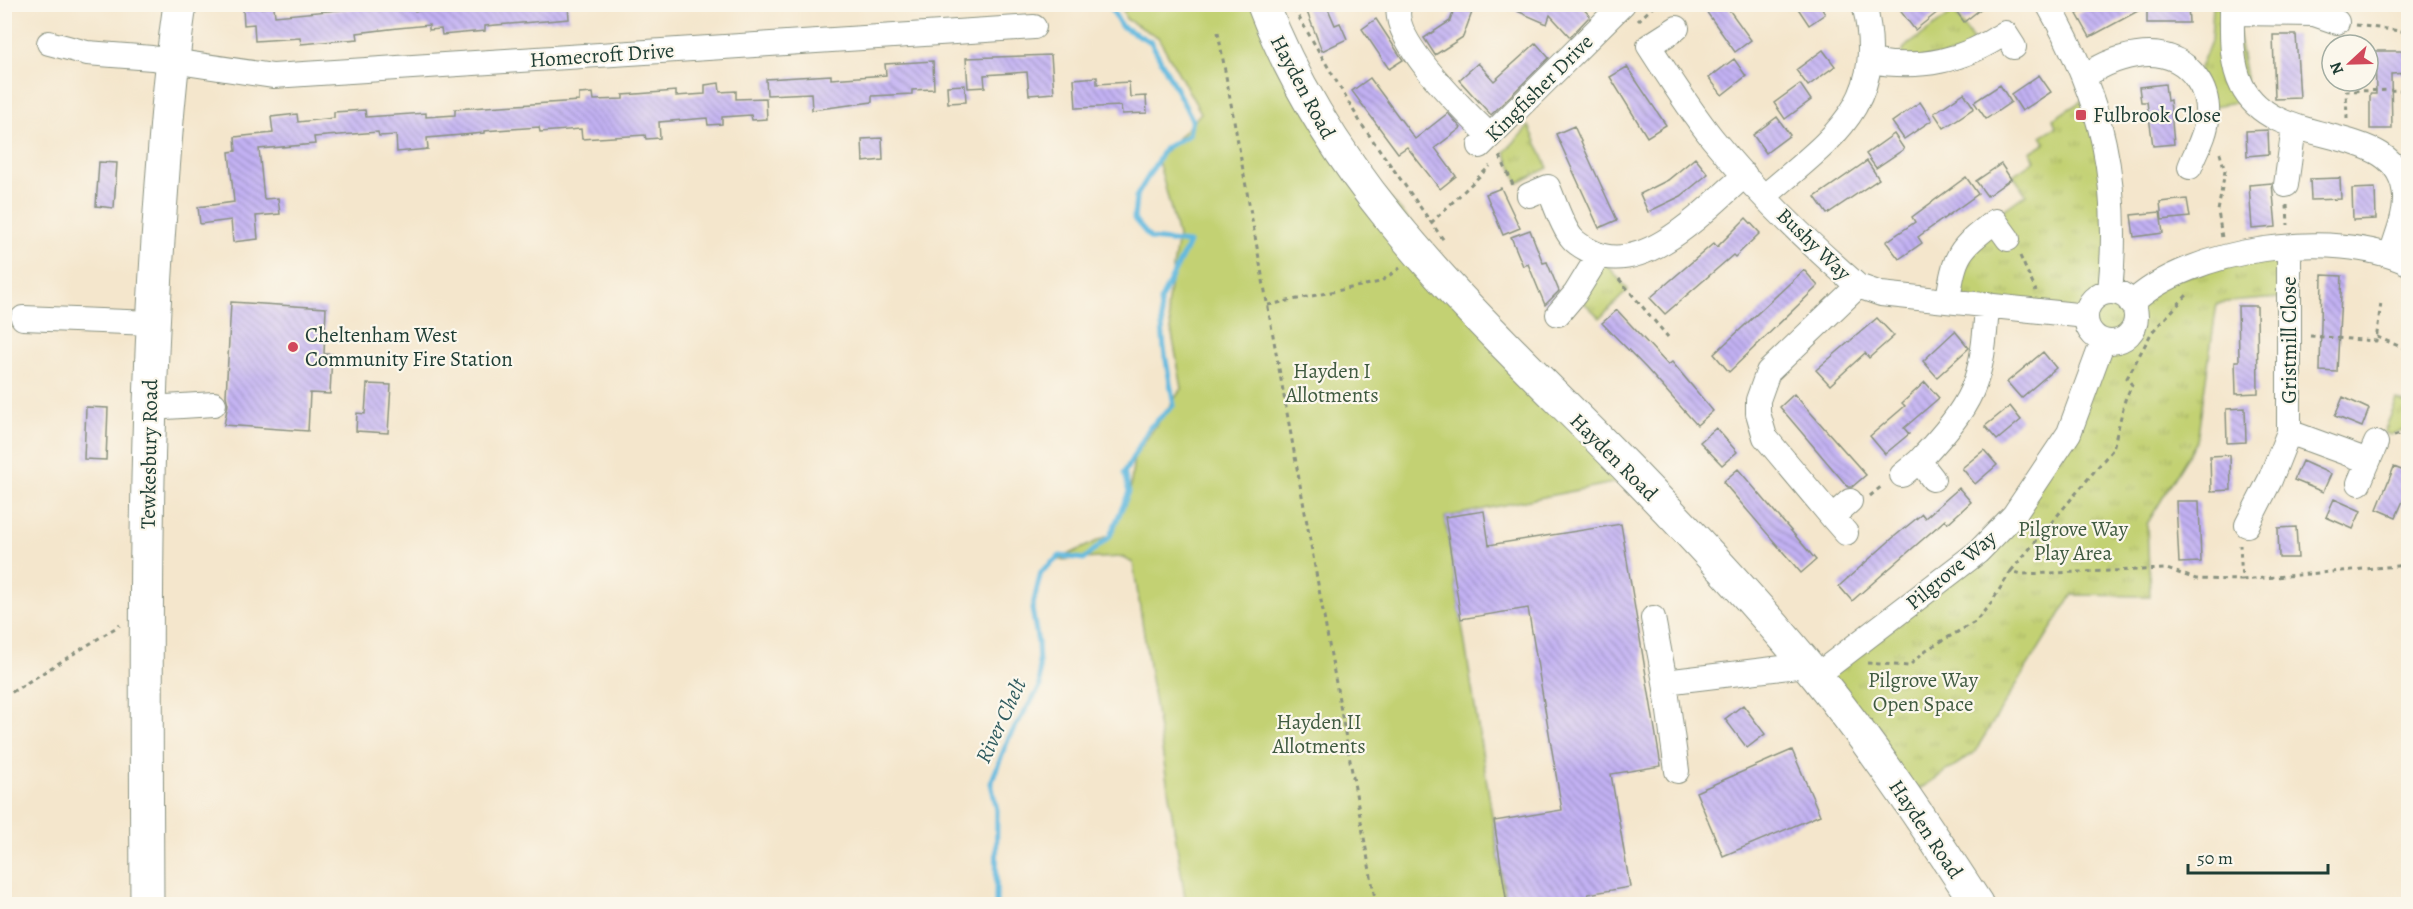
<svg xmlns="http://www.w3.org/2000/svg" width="2413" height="909" font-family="Alegreya,serif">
<defs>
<pattern id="grass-tufts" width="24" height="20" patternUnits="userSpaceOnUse" patternTransform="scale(1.5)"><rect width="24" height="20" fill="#c3d173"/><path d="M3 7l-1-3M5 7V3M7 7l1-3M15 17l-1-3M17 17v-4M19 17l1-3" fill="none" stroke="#a7b464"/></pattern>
<pattern id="building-back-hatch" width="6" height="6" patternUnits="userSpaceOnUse" patternTransform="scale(1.5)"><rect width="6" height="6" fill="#c2b1f3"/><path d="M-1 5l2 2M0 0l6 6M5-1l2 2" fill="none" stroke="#9d91c6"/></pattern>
</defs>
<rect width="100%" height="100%" fill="#fbf7ec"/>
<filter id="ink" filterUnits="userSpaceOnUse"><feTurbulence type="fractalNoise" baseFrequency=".0167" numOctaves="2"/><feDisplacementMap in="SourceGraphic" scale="12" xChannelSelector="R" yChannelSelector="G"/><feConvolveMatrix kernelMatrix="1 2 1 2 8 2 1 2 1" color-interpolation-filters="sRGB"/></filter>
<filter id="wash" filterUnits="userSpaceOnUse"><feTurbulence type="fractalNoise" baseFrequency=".008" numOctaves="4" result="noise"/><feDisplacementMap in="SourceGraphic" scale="24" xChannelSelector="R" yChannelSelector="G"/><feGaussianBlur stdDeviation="1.35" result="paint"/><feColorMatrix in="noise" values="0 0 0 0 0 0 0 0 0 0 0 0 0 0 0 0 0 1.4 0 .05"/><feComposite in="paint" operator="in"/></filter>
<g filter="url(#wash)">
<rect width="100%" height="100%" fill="#f4e6cc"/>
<!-- grass -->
<path fill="url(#grass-tufts)" stroke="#718754" stroke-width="1.5" d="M2213,5H2233L2250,100L2207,107L2196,77L2211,41Z
M1954,12L1979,49L1900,65L1904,48Z
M2092,94L2120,294L2125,297L2148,287L2289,248L2290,297L2217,303L2197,441L2147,524L2150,596L2072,595L1974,753L1906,798L1816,676L1978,552L2043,475L2094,335L2087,323L1948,300L1954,264L2002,211L2026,194L2013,175L2035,160L2030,152L2045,143L2041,136L2056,127L2053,119Z
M1529,126L1548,168L1518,183L1505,152Z
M1599,255L1628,290L1600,318L1575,294Z
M2397,400L2408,405V428L2390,435L2384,432Z"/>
<!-- garden -->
<path fill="#c3d173" stroke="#718754" stroke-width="1.5" d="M1164,4L1263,5L1315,114L1637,478L1445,517L1506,904H1186L1133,563L1122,557L1057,560L1110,535L1130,492L1134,457L1182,388L1167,307L1178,236L1158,160L1201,113L1158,37L1126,19L1123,10Z"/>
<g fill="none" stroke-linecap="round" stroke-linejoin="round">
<!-- stream -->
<path stroke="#62b9df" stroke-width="5" d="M996,904L997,810L991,783L1009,737L1040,687L1038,643L1032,609L1041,572L1060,556L1084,559L1110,536L1129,492L1124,473L1150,427L1174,405L1164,349L1160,301L1189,243L1151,239L1134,219L1136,197L1165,148L1189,135L1192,119L1151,42L1121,26L1109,4"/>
</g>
<g id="blocks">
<!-- building -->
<path fill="url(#building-back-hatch)" d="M403,4H413L414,11L471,7L470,4H568L569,19L485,26V31L442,35L441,29L429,30V25L398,28L357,33L358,39L301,44L300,38L255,41L254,24L244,25L243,9L274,7L275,16Z
M1304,4H1326L1335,25L1340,23L1347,39L1322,51Z
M1456,4H1475L1463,37L1435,55L1424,38L1450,21Z
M1501,4H1579L1590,16L1570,37L1550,15L1547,24Z
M1701,4H1725L1751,40L1735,52Z
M1795,4H1819L1825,14L1809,25Z
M1895,4H1948L1915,30Z
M1951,4H1987L1964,22Z
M2095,4H2188L2189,23H2147V6L2090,37L2077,14Z
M1376,19L1403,60L1389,69L1362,29Z
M2273,35H2296L2300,98L2275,99Z
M1536,43L1549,58L1491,115L1459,80L1478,63L1494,81Z
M1823,50L1835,66L1808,86L1796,70Z
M2375,51H2409V73L2391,74L2392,129H2370V94H2376Z
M1051,55L1054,93L1029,95L1027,72L984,75L985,87L968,88L966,58Z
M1734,59L1746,76L1722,95L1709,78Z
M933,61L934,89L912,90V94L872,96V102L812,110L811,93L767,95L766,79L831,75V79L886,75L885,64Z
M1627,67L1666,125L1647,137L1610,77Z
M2039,75L2051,92L2022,111L2011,94Z
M1097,77V84L1129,82L1130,97L1146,96L1147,113L1122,114L1121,106L1076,108L1074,79Z
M1370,78L1415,139L1448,113L1461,128L1435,148L1456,176L1440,189L1407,147L1398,153L1352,91Z
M719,83L720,92L736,91V99L766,98L767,119L752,120L751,115L722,117V124L708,125L707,118L659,122L660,138L646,139L645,135L582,139L581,129L540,132L539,127L484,131V133L427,138L428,149L397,152L396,135L379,136L378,132L314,137L315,144L259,149L264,199L278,198L280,214L256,216L258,239L233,242L231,220L200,224L198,207L234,202L229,152L236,151L235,137L273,133L271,117L297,114L298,122L334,118V112L365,110L366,117L426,113V117L455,115V109L579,101V94L593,93L594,100L623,99V95L676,91V96L705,94V85Z
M1800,84L1811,100L1785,119L1774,103Z
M2165,84L2167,101L2170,100L2174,144L2153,146L2147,102H2141L2139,87Z
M965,85L966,102L948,103L947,86Z
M2000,85L2011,102L1986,119L1974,102Z
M1964,93L1974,108L1944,128L1934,113Z
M1920,102L1932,120L1904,139L1892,122Z
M1777,117L1790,135L1766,153L1753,135Z
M1574,126L1617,220L1599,228L1556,134Z
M2268,130L2269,154L2247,156L2246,131Z
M1894,134L1904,149L1876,168L1866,154Z
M882,138L883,160L863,162L862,139Z
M1695,158L1708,174L1681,196L1648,212L1640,194L1668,180Z
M1867,161L1879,179L1827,214L1815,197Z
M99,162L117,163L114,208L96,206Z
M2001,164L2011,179L1987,196L1976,181Z
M1966,177L1978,194L1918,237L1922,243L1899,259L1886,242L1915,222L1912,217Z
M2340,178L2341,199L2311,200L2310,179Z
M2272,183L2276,227L2252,229L2249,185Z
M1501,188L1520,228L1503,235L1486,194Z
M2375,188L2376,219L2353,220L2352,189Z
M2187,199L2190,217L2162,220L2160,202Z
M2160,212L2163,233L2134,237L2131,215Z
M1746,218L1760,233L1735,257L1733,255L1665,314L1650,298L1714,243L1717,247Z
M1530,230L1543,263L1547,262L1559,291L1545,305L1528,264L1523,266L1511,237Z
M1804,270L1818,286L1729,372L1714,354Z
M2322,275L2342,276L2337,372L2320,371Z
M231,302L326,308L324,354H332L330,394L310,393L308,431L224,425L228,404L226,396Z
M2238,306H2257L2258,393L2236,394L2235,361H2239Z
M1617,310L1668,365L1672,362L1713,411L1697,425L1646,368L1602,323Z
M1877,318L1894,336L1869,358L1865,353L1830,385L1816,370Z
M1955,331L1969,348L1937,377L1923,361Z
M2043,352L2056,368L2021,398L2007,382Z
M1925,382L1939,398L1904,428L1909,434L1885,454L1870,436L1905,406L1902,403Z
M367,384L391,385L388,433L356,431L357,413L365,414Z
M1794,394L1866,475L1852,487H1848L1780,407Z
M2343,397L2369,409L2362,427L2335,416Z
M2010,406L2021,420L1997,440L1985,426Z
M86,407L108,408L106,460L84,459Z
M2245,408L2246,442L2227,443L2226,409Z
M1716,428L1737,452L1722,465L1700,442Z
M1984,450L1997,465L1975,484L1962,468Z
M2230,455L2231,490L2211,491L2210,456Z
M2302,461L2331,474L2323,492L2294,480Z
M2394,467L2409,473V487L2396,517L2377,509Z
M1738,469L1816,560L1801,573L1723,482Z
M1959,488L1971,502L1948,523L1945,520L1852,601L1839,586L1895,536L1922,514L1925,518Z
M2334,499L2361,511L2353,529L2326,517Z
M2176,501H2199L2201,562L2179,563Z
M1484,511L1489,545L1621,524L1661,766L1611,774L1630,887L1588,894L1590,904H1507L1494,821L1562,810L1528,608L1461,619L1445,517Z
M2296,527L2298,558H2279L2278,528Z
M1743,705L1765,734L1747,748L1725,719Z
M1792,750L1820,815L1723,856L1696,792Z"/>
</g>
</g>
<g filter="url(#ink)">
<use href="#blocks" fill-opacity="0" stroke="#8a9280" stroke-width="1.5"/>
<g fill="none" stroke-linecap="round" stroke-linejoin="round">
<!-- minor casing -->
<g stroke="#8a9280" stroke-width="26">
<path id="minor" d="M1400,4C1386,37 1467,113 1490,136
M2048,4C2103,101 2121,181 2110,292
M2232,4C2232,30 2230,63 2242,86C2276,154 2402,118 2405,197C2406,216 2396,237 2391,255
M2232,13L2314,14L2337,22
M1677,28L1649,46C1669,77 1689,109 1712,138C1755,191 1806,241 1858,286L1881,294L2086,316
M49,43L87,53L152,58L273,76L1034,27
M1870,61C1920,70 1963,61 2005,33L2014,47
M2085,76C2118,54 2170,39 2197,79C2205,90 2208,105 2207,119C2206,135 2196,151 2190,167
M1480,146L1623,4
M2286,185L2294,127
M1529,195L1548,187C1555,203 1561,224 1571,237C1576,244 1586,249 1594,253C1646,276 1709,206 1745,175
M1765,196C1832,138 1889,104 1864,4
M2086 317a25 25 0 1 1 50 0a25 25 0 1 1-50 0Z
M1948,300C1955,253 1958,250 1995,221L2008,239
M2131,304C2190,247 2336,228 2408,263
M1558,314L1575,294L1599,255
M23,318L152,323
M150,408L214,404
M2289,432L2368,461
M1919,461C1973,403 1983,384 1987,304
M1902,475L1919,461L1933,479
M2359,483L2376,443
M1832,517L1765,437L1758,413V400L1768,372L1858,286
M2247,525L2270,480L2289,432V248
M1846,533L1832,517L1850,501
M1653,618L1665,682L1677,771
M1816,676L1978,552L2014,515L2069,433L2103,341
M1665,682L1806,665"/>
</g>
<!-- major casing -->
<g stroke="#8a9280" stroke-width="34">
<path id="major" d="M1263,4C1338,201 1496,332 1638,479C1699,542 1761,608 1817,677C1875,749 1927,827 1977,904"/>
</g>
<!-- highway casing -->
<g stroke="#8a9280" stroke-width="35">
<path id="highway" d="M147,904C146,674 143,442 160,212C165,142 170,73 180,4"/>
</g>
<!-- path -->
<path stroke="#8a9280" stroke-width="3" stroke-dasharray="4.5 4.5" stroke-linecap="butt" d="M1294,9L1362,125L1445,242
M1638,21L1656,4
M2356,25L2408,32
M1218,32L1376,904
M2347,119L2346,91L2408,90
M2220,153L2225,171L2218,211L2222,238
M1500,156L1513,185
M2287,205L2288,225
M1431,223L1490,166
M2020,256L2036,291
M1619,279L1668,337
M1268,305L1380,282L1400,268
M2310,336L2376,341L2381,302
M2377,337L2408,350
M2394,436L2408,431
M1870,496L1883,485
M2011,571L2113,449L2125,400L2132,385L2127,378L2152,332L2188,294
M2242,580L2408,565
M1867,663L1909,666L1926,650L1975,622L1991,603L2011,571L2022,574L2167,569L2196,579L2242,580L2240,545
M4,697L120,625"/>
<!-- minor -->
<use href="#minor" stroke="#fff" stroke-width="24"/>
<!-- major -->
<use href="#major" stroke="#fff" stroke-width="32"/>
<!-- highway -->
<use href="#highway" stroke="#fff" stroke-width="33"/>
</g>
</g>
<!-- markers -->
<g fill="#d1495b" stroke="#fbf7ec" stroke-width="2">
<rect x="2075" y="109" width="12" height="12" rx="3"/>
<circle cx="293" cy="347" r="6"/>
</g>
<g text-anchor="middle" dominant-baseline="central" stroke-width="4.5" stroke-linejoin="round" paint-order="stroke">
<!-- street labels -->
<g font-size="21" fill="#1f3d34" stroke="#fbf7ec">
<text transform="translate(602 55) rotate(-4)">Homecroft Drive</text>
<text transform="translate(1303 87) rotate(62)">Hayden Road</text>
<text transform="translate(1539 88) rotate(-45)">Kingfisher Drive</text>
<text transform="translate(1814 244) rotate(44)">Bushy Way</text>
<text transform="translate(2289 340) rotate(-90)">Gristmill Close</text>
<text transform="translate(149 454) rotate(-89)">Tewkesbury Road</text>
<text transform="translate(1614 457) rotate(45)">Hayden Road</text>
<text transform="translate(1951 570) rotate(-40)">Pilgrove Way</text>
<text transform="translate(1926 829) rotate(56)">Hayden Road</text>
</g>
<!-- poi labels -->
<g font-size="21" fill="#1f3d34" stroke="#fbf7ec" text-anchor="start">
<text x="2093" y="115">Fulbrook Close</text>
<text x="305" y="335">Cheltenham West<tspan x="305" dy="24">Community Fire Station</tspan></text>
</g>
<!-- park labels -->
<g font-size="21" fill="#405b41" stroke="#fbf7ec">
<text x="1332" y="371">Hayden I<tspan x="1332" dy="24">Allotments</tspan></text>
<text x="2073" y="529">Pilgrove Way<tspan x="2073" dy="24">Play Area</tspan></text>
<text x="1923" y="680">Pilgrove Way<tspan x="1923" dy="24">Open Space</tspan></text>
<text x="1319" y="722">Hayden II<tspan x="1319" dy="24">Allotments</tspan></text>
</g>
<!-- water labels -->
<g font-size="22" font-style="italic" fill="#305c5f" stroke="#fbf7ec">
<text transform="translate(1001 721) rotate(-65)">River Chelt</text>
</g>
</g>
<!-- margin -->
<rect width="2413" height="909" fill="none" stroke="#fbf7ec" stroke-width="24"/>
<!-- north arrow -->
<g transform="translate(2350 63) rotate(248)"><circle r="28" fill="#fbf7ec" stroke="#a3ada2" stroke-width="1.5"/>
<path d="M0-4.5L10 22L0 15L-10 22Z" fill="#d1495b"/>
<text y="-9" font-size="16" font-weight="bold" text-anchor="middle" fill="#1f3d34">N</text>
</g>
<!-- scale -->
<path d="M2188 864v9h140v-9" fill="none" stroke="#1f3d34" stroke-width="3"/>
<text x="2197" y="864" font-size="18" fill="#1f3d34" stroke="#fbf7ec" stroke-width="4.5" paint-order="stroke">50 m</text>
</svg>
